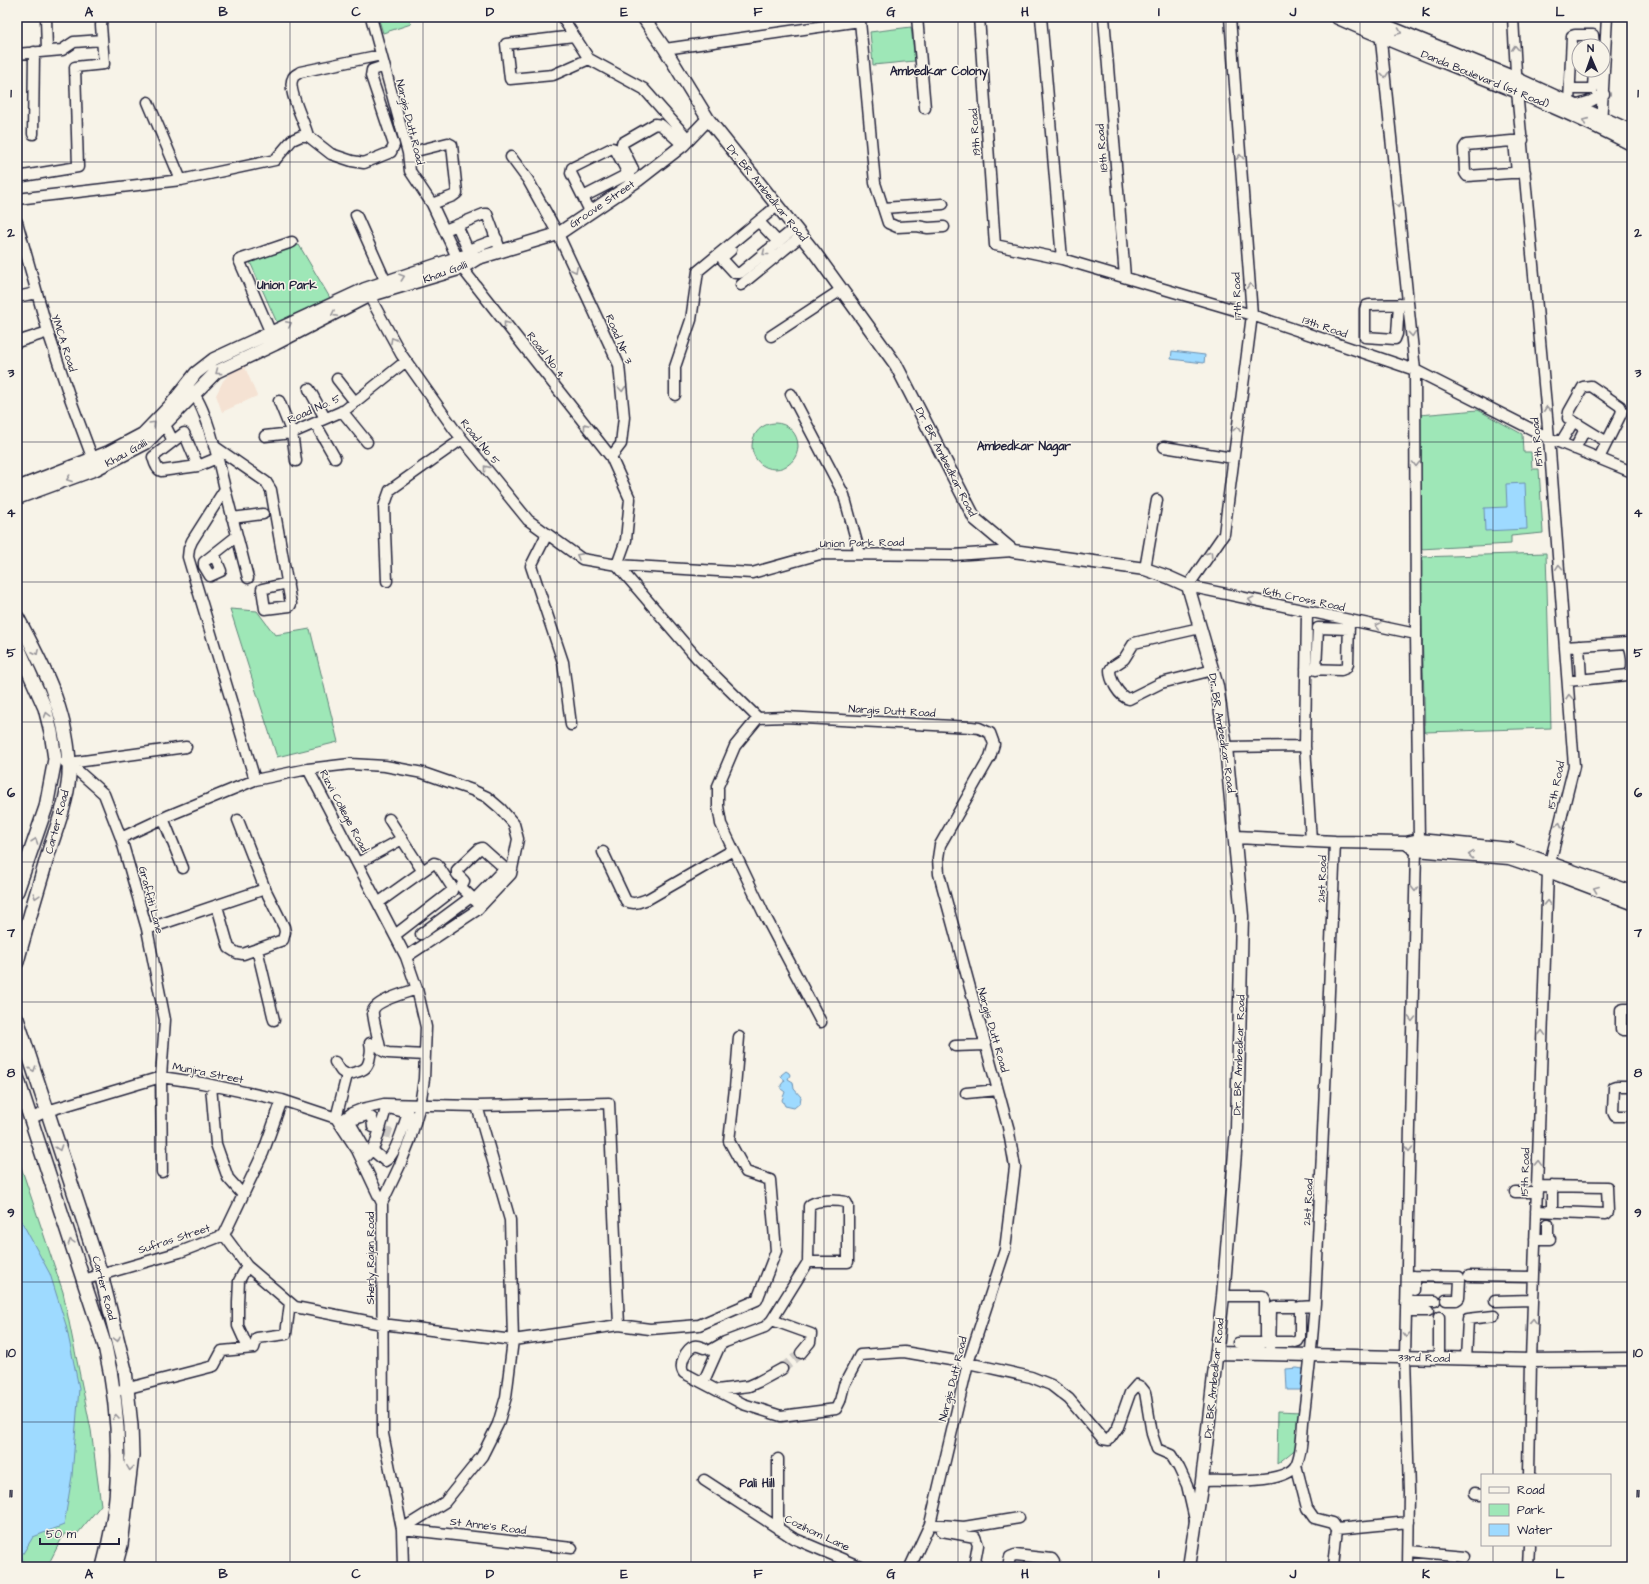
<svg xmlns="http://www.w3.org/2000/svg" width="1649" height="1584" font-family="'Architects Daughter',sans-serif">
<rect width="100%" height="100%" fill="#f7f3e8"/>
<filter id="ink" filterUnits="userSpaceOnUse"><feTurbulence type="fractalNoise" baseFrequency=".025" numOctaves="2"/><feDisplacementMap in="SourceGraphic" scale="8" xChannelSelector="R" yChannelSelector="G"/><feConvolveMatrix kernelMatrix="1 2 1 2 8 2 1 2 1" color-interpolation-filters="sRGB"/></filter>
<g filter="url(#ink)">
<!-- built -->
<path fill="#f5e2d3" d="M597,17H615L601,24Z
M242,360L257,396L222,412L216,395L223,381Z"/>
<!-- green -->
<path fill="#9ee7b7" stroke="#608479" d="M378,17H408L411,24L383,33Z
M911,27L915,61L873,65L870,32Z
M299,245L333,303L278,325L250,262Z
M1478,410L1522,434L1523,452H1531L1532,469H1539L1543,533L1511,536V544L1420,549L1419,415Z
M752 446a23 23 0 1 1 46 0a23 23 0 1 1-46 0Z
M1546,553L1551,728L1425,732L1420,557Z
M230,609L257,611L275,635L310,629L338,742L277,757Z
M17,1155L63,1292L91,1430L101,1505L78,1533L64,1534L47,1567H17Z
M1278,1411L1301,1412L1297,1448L1277,1464Z"/>
<!-- water -->
<path fill="#9edaff" stroke="#6c90b1" d="M1172,351L1205,355L1204,363L1171,359Z
M1525,483L1527,529L1485,531L1484,508L1507,507L1506,484Z
M786,1071L789,1073L790,1075L788,1079L793,1082L794,1089L801,1097L800,1103L794,1108L785,1106L782,1100L785,1092L781,1089V1085L785,1080L782,1078L781,1075Z
M17,1213L50,1274L66,1325L79,1388L72,1476L64,1525L33,1537L22,1555L24,1567H17Z
M1297,1368L1303,1369L1304,1371L1305,1390H1287L1286,1369Z"/>
<g fill="none" stroke-linecap="round" stroke-linejoin="round">
<!-- minor-tunnel -->
<path stroke="#ccc9c5" stroke-width="10" stroke-dasharray="10 5" stroke-linecap="butt" d="M382,1131L398,1136
M782,1369L801,1353"/>
<!-- minor casing -->
<g stroke="#22223b" stroke-width="13">
<path id="minor" d="M46,17L47,51
M371,17L408,153L410,171L432,204L462,268L611,457L630,499L626,540L617,565
M562,17L589,59L644,89L689,140
M917,17L925,108
M979,17L995,245L1062,259L1252,315L1415,370L1549,438L1632,472
M1041,17L1062,259
M1104,17L1125,277
M1230,17L1252,315L1224,534L1188,586L1416,634
M1513,17L1517,91L1549,438L1574,766L1548,871L1531,1360L1529,1475
M860,21L875,183L888,223L897,227L917,226L928,228L944,227
M1380,31L1415,370L1416,634L1419,840L1416,850L1405,1357L1409,1492L1408,1567
M574,36L506,44L510,79L553,75L589,59
M665,49L860,21V17
M17,54L62,50L74,42L102,40
M1570,89H1593L1594,70
M148,102L181,180
M1569,103L1572,36L1575,35H1593L1594,46
M1575,106L1591,101L1604,94
M1601,125L1607,17
M33,134L34,52
M308,136C305,122 286,89 293,78C294,75 298,74 300,72L381,55
M1523,140L1466,145L1464,148L1465,173L1467,176L1525,172
M1514,141L1517,173
M408,153L448,143L452,145L457,193L453,196L432,204
M511,157L528,180L558,234L619,365L624,417L621,444L611,457
M633,169L622,147V143L655,124L661,125L683,145
M17,177L78,167L75,67L104,64L101,25L102,17
M583,197L628,174
M17,199L181,180L275,160L292,140L301,136H308L331,154L352,161L364,163L391,152L394,145L371,76L372,70L384,66
M883,208L943,204
M590,211L571,173L572,168L612,148L615,149L633,183
M356,215L389,289
M17,222L48,332L70,398L95,465
M457,225L468,250L497,239
M762,225L778,242
M445,230L484,214H487L501,252
M731,250L723,257V260L735,273H740L795,228
M741,285L801,236
M366,290L401,354L454,429L528,520L582,559L617,565L752,573L820,554L954,555L1013,551
M17,297L36,293
M1399,304L1397,334L1395,339L1365,337V309L1366,306L1369,305L1408,304
M771,336L841,290
M273,338L239,260L292,242
M17,342L48,332
M337,379L355,402
M190,389C207,406 219,464 225,489L192,541L189,548L188,557L255,780
M309,389L325,418
M791,394L844,495L860,554
M675,395V367L691,320L698,271L777,206
M279,401L292,433L296,461
M342,411L367,442
M315,423L335,458
M165,425L173,441
M265,436L292,433L345,410L406,361
M1561,442L1573,422
M214,446L266,482L271,490L291,604L290,606L265,609L262,589L288,583
M1164,447L1233,458
M1575,449L1585,429
M1599,458L1621,414L1622,410L1620,406L1591,386L1583,387L1569,412L1568,418L1607,442
M198,466L184,433L153,457C154,461 157,470 161,471L198,466L217,458
M225,489L248,578
M232,518L263,514
M547,534L531,566L563,662L571,725
M214,554L221,571L210,576L204,566V562L237,536
M617,565L697,658L758,718L785,717L971,727L979,728L990,733L994,744L990,757L940,845L938,858L939,874L1008,1127L1015,1167L1005,1250L968,1363L930,1524L910,1567
M1145,569L1157,500
M387,581L384,507L390,490L462,439
M1307,611L1305,746L1311,841
M1200,628L1134,643L1124,659L1112,667L1110,670C1110,680 1119,697 1129,699L1161,683L1213,670
M1579,646L1581,679
M1565,647L1628,643C1632,650 1635,670 1628,675L1568,681
M1306,669L1341,670L1346,668L1348,664L1349,620
M1316,670L1318,628L1349,629
M758,718L735,746L718,786V806L721,824L763,912L821,1022
M1226,747L1305,746
M65,762L69,763L104,794L121,838L147,929L165,1020L161,1077L162,1172
M69,763L186,747
M308,769L350,764L385,766L423,773L472,790L487,797L501,809L514,824L518,839L511,874L477,910L406,957
M163,818L183,868
M389,819L422,870
M121,838L170,815L255,780L308,769L406,957L417,989L426,1027L424,1079L420,1105L410,1140L400,1165L382,1203L383,1434L402,1529L403,1567
M603,852L626,901C634,905 639,902 648,899L733,850
M358,863L402,839
M474,900L505,868
M378,903L434,863L437,864L452,887V891L395,935
M217,906L229,948L237,953L243,954L283,940L285,932L284,927L265,889L238,820
M481,906L461,887L464,881L457,874V870L479,849L482,848L511,874
M147,929L265,889
M421,934L471,897
M257,949L274,1020
M417,989C408,992 375,1001 373,1011C372,1016 379,1041 380,1048L383,1051L388,1053L425,1055
M1632,1009H1624L1621,1010V1029L1623,1030H1632
M955,1046L985,1045
M335,1062L341,1071L347,1075C361,1070 368,1072 370,1056C371,1052 371,1047 370,1043
M211,1086L216,1144L228,1178L243,1195
M1632,1086H1617L1614,1087L1613,1112L1615,1116H1632
M966,1093L998,1090
M336,1118L357,1150L382,1203
M336,1118L347,1075
M30,1119L47,1111L161,1077L202,1083L282,1100L336,1118
M339,1123L352,1113L362,1109L384,1104L477,1106L609,1103L619,1325
M364,1147L349,1121L367,1115L372,1118L373,1127
M362,1160L372,1150L375,1145L386,1109L389,1108L408,1113C404,1124 396,1156 385,1161L372,1150
M1515,1192H1537
M1536,1211L1606,1214L1608,1212L1607,1187L1537,1186
M1552,1212V1186
M1548,1224V1239
M224,1235L247,1266L295,1307L382,1324L513,1340L619,1325L650,1329L699,1325L757,1300L776,1251L770,1180L746,1172L729,1141L735,1088L739,1037
M1535,1239H1550
M247,1266L239,1281L238,1302V1326L248,1348
M1407,1276L1459,1277L1460,1280L1459,1298L1456,1300H1446
M1469,1276L1534,1277
M83,1280L180,1252L224,1235L263,1153L282,1100
M1414,1290V1276
M1223,1296H1263L1265,1299V1336
M1406,1301H1435
M1495,1301L1533,1300
M1406,1311H1428
M1439,1317V1358
M772,1320L811,1334L810,1342L801,1353
M1270,1342H1291
M1295,1342L1298,1341L1300,1337V1307L1314,1306
M1238,1343H1263
M704,1348C701,1347 697,1345 694,1346C686,1349 678,1365 684,1373L743,1404L781,1416L836,1409L840,1401L844,1385L860,1355L904,1352L968,1363L1031,1377L1051,1385L1069,1399L1103,1439L1109,1440L1118,1427L1130,1393L1137,1385L1141,1387L1145,1392L1152,1434L1157,1449L1171,1455L1179,1468L1187,1485L1195,1520
M711,1350L725,1342L765,1327L772,1320L808,1262L809,1206C815,1199 837,1200 846,1202L848,1206V1262H808
M1270,1354L1271,1309L1275,1307H1294
M1466,1359L1468,1319L1494,1316
M703,1383L720,1345
M121,1390L214,1366L222,1351L254,1348L257,1338L286,1334L290,1303
M717,1390L749,1386L758,1382L782,1369
M1296,1465L1307,1508L1314,1518L1333,1523L1337,1529L1333,1567
M704,1480L793,1538L861,1567
M1202,1481C1223,1480 1286,1485 1296,1465C1302,1453 1302,1435 1303,1422C1308,1382 1312,1343 1315,1303C1323,1149 1329,996 1335,842
M1475,1493L1482,1494
M930,1524L964,1527L1019,1518
M402,1529L445,1502L482,1456L498,1424L506,1397L513,1340L510,1220L477,1106
M402,1529L572,1548
M778,1529V1459
M1337,1529L1409,1522
M942,1531L975,1537L978,1545L974,1567
M1409,1551L1465,1556
M1008,1567L1010,1557L1015,1555L1052,1559L1054,1562V1567
M1528,1567L1529,1545"/>
</g>
<!-- tertiary casing -->
<g stroke="#22223b" stroke-width="15">
<path id="tertiary" d="M643,17L665,49L708,119L815,253L896,365L975,519L1013,551L1145,569L1168,577L1188,586L1217,686L1226,747L1242,916L1237,1129L1223,1296L1202,1481L1189,1567
M17,488L109,452L143,434L170,406L196,373L214,359L365,289L457,258L469,255L478,258
M17,498L96,469L146,443L216,372L275,344L368,296L462,268L478,258L558,234L638,180L683,145L708,119
M1236,837L1335,842L1406,843L1419,840L1510,849L1632,892
M1406,843L1416,850L1509,858L1548,871L1632,903
M1217,1353L1531,1360L1632,1359"/>
</g>
<!-- secondary casing -->
<g stroke="#22223b" stroke-width="16">
<path id="secondary" d="M1337,17C1435,61 1537,94 1632,144
M1363,17L1516,79L1632,132
M17,617C42,663 66,709 69,762C71,791 59,821 50,848C39,886 27,924 17,962
M17,645L45,708L51,732L55,759L46,807L17,891
M17,1019L101,1274L125,1370L131,1426L132,1455L121,1545L115,1567
M17,1077L105,1346C115,1390 120,1438 117,1483C116,1511 110,1540 103,1567"/>
</g>
<!-- minor -->
<use href="#minor" stroke="#f7f3e8" stroke-width="10"/>
<!-- tertiary -->
<use href="#tertiary" stroke="#f7f3e8" stroke-width="12"/>
<!-- secondary -->
<use href="#secondary" stroke="#f7f3e8" stroke-width="13"/>
</g>
<!-- one-way arrows -->
<defs><path id="oneway-chevron" d="M-2-3.5L2.5 0L-2 3.5" fill="none" stroke-width="1.6" stroke-linecap="round" stroke-linejoin="round"/></defs>
<g stroke="#97959a">
<use href="#oneway-chevron" transform="translate(1399 32) rotate(22)"/>
<use href="#oneway-chevron" transform="translate(1515 48) rotate(-93)"/>
<use href="#oneway-chevron" transform="translate(1385 75) rotate(84)"/>
<use href="#oneway-chevron" transform="translate(1585 121) rotate(-156)"/>
<use href="#oneway-chevron" transform="translate(1240 157) rotate(-94)"/>
<use href="#oneway-chevron" transform="translate(1398 205) rotate(84)"/>
<use href="#oneway-chevron" transform="translate(765 253) rotate(141)"/>
<use href="#oneway-chevron" transform="translate(575 270) rotate(65)"/>
<use href="#oneway-chevron" transform="translate(402 277) rotate(-19)"/>
<use href="#oneway-chevron" transform="translate(1250 286) rotate(-94)"/>
<use href="#oneway-chevron" transform="translate(334 314) rotate(153)"/>
<use href="#oneway-chevron" transform="translate(289 324) rotate(-26)"/>
<use href="#oneway-chevron" transform="translate(506 324) rotate(-128)"/>
<use href="#oneway-chevron" transform="translate(1412 334) rotate(84)"/>
<use href="#oneway-chevron" transform="translate(393 340) rotate(-119)"/>
<use href="#oneway-chevron" transform="translate(218 372) rotate(143)"/>
<use href="#oneway-chevron" transform="translate(622 389) rotate(85)"/>
<use href="#oneway-chevron" transform="translate(1547 409) rotate(-95)"/>
<use href="#oneway-chevron" transform="translate(153 424) rotate(-46)"/>
<use href="#oneway-chevron" transform="translate(586 426) rotate(-128)"/>
<use href="#oneway-chevron" transform="translate(1237 429) rotate(-83)"/>
<use href="#oneway-chevron" transform="translate(1416 464) rotate(90)"/>
<use href="#oneway-chevron" transform="translate(486 468) rotate(-129)"/>
<use href="#oneway-chevron" transform="translate(69 479) rotate(160)"/>
<use href="#oneway-chevron" transform="translate(1210 554) rotate(-55)"/>
<use href="#oneway-chevron" transform="translate(579 556) rotate(-151)"/>
<use href="#oneway-chevron" transform="translate(1559 567) rotate(-94)"/>
<use href="#oneway-chevron" transform="translate(1251 600) rotate(-168)"/>
<use href="#oneway-chevron" transform="translate(1378 626) rotate(-168)"/>
<use href="#oneway-chevron" transform="translate(36 652) rotate(64)"/>
<use href="#oneway-chevron" transform="translate(1569 697) rotate(-94)"/>
<use href="#oneway-chevron" transform="translate(47 715) rotate(-105)"/>
<use href="#oneway-chevron" transform="translate(1559 825) rotate(-76)"/>
<use href="#oneway-chevron" transform="translate(35 841) rotate(-71)"/>
<use href="#oneway-chevron" transform="translate(1471 855) rotate(-175)"/>
<use href="#oneway-chevron" transform="translate(1415 889) rotate(91)"/>
<use href="#oneway-chevron" transform="translate(1596 889) rotate(-159)"/>
<use href="#oneway-chevron" transform="translate(36 896) rotate(107)"/>
<use href="#oneway-chevron" transform="translate(1547 903) rotate(-88)"/>
<use href="#oneway-chevron" transform="translate(1412 1019) rotate(91)"/>
<use href="#oneway-chevron" transform="translate(1542 1033) rotate(-88)"/>
<use href="#oneway-chevron" transform="translate(33 1069) rotate(71)"/>
<use href="#oneway-chevron" transform="translate(59 1148) rotate(72)"/>
<use href="#oneway-chevron" transform="translate(1409 1149) rotate(91)"/>
<use href="#oneway-chevron" transform="translate(1538 1163) rotate(-88)"/>
<use href="#oneway-chevron" transform="translate(71 1242) rotate(-108)"/>
<use href="#oneway-chevron" transform="translate(1533 1321) rotate(-88)"/>
<use href="#oneway-chevron" transform="translate(1406 1335) rotate(91)"/>
<use href="#oneway-chevron" transform="translate(117 1339) rotate(76)"/>
<use href="#oneway-chevron" transform="translate(116 1417) rotate(-95)"/>
<use href="#oneway-chevron" transform="translate(130 1468) rotate(97)"/>
</g>
</g>
<!-- grid -->
<path fill="none" stroke="#22223b" stroke-width="1" stroke-opacity="0.55" d="M156,17V1567M290,17V1567M423,17V1567M557,17V1567M691,17V1567M824,17V1567M958,17V1567M1092,17V1567M1226,17V1567M1360,17V1567M1493,17V1475M17,162H1632M17,302H1632M17,442H1632M17,582H1632M17,722H1632M17,862H1632M17,1002H1632M17,1142H1632M17,1282H1632M17,1422H1632M1493,1545V1567"/>
<g text-anchor="middle" dominant-baseline="central" stroke-width="3" stroke-linejoin="round" paint-order="stroke">
<!-- street labels -->
<g font-size="11" fill="#22223b" stroke="#f7f3e8">
<text transform="translate(1485 79) rotate(22)">Danda Boulevard (1st Road)</text>
<text transform="translate(410 122) rotate(76)">Nargis Dutt Road</text>
<text transform="translate(975 132) rotate(-94)">19th Road</text>
<text transform="translate(1102 148) rotate(-95)">18th Road</text>
<text transform="translate(767 193) rotate(51)">Dr. BR Ambedkar Road</text>
<text transform="translate(602 204) rotate(-34)">Groove Street</text>
<text transform="translate(445 272) rotate(-20)">Khau Galli</text>
<text transform="translate(1237 296) rotate(-92)">17th Road</text>
<text transform="translate(1325 327) rotate(19)">13th Road</text>
<text transform="translate(619 339) rotate(67)">Road Nr 3</text>
<text transform="translate(64 343) rotate(72)">YMCA Road</text>
<text transform="translate(546 355) rotate(52)">Road No 4</text>
<text transform="translate(314 409) rotate(-24)">Road No. 5</text>
<text transform="translate(480 442) rotate(51)">Road No 5</text>
<text transform="translate(1537 442) rotate(-95)">15th Road</text>
<text transform="translate(126 453) rotate(-29)">Khau Galli</text>
<text transform="translate(946 462) rotate(63)">Dr. BR Ambedkar Road</text>
<text transform="translate(862 543) rotate(-1)">Union Park Road</text>
<text transform="translate(1304 599) rotate(12)">16th Cross Road</text>
<text transform="translate(892 711) rotate(3)">Nargis Dutt Road</text>
<text transform="translate(1222 733) rotate(81)">Dr. BR Ambedkar Road</text>
<text transform="translate(1556 785) rotate(-78)">15th Road</text>
<text transform="translate(344 811) rotate(62)">Rizvi College Road</text>
<text transform="translate(57 822) rotate(-75)">Carter Road</text>
<text transform="translate(1322 879) rotate(-88)">21st Road</text>
<text transform="translate(151 900) rotate(75)">Graffiti Lane</text>
<text transform="translate(993 1030) rotate(74)">Nargis Dutt Road</text>
<text transform="translate(1239 1055) rotate(-88)">Dr. BR Ambedkar Road</text>
<text transform="translate(208 1073) rotate(11)">Munjra Street</text>
<text transform="translate(1525 1172) rotate(-88)">15th Road</text>
<text transform="translate(1308 1202) rotate(-87)">21st Road</text>
<text transform="translate(174 1239) rotate(-18)">Sufras Street</text>
<text transform="translate(370 1258) rotate(-90)">Sherly Rajan Road</text>
<text transform="translate(104 1288) rotate(75)">Carter Road</text>
<text transform="translate(1424 1358) rotate(1)">33rd Road</text>
<text transform="translate(1214 1378) rotate(-84)">Dr. BR Ambedkar Road</text>
<text transform="translate(953 1379) rotate(-76)">Nargis Dutt Road</text>
<text transform="translate(488 1526) rotate(7)">St Anne's Road</text>
<text transform="translate(817 1533) rotate(25)">Cozihom Lane</text>
</g>
<!-- neighbourhood labels -->
<g font-size="12" font-weight="bold" fill="#22223b" stroke="#f7f3e8">
<text x="939" y="71">Ambedkar Colony</text>
<text x="287" y="285">Union Park</text>
<text x="1024" y="446">Ambedkar Nagar</text>
<text x="757" y="1483">Pali Hill</text>
</g>
</g>
<!-- margin -->
<rect width="1649" height="1584" fill="none" stroke="#f7f3e8" stroke-width="44"/>
<!-- legend -->
<rect x="1481" y="1474" width="130" height="72" fill="#f7f3e8" stroke="#a29fa3"/>
<rect x="1489" y="1487" width="20" height="6" fill="#f7f3e8" stroke="#a29fa3"/>
<text x="1517" y="1494" font-size="12" fill="#22223b">Road</text>
<rect x="1489" y="1504" width="20" height="12" fill="#9ee7b7" stroke="#a29fa3"/>
<text x="1517" y="1514" font-size="12" fill="#22223b">Park</text>
<rect x="1489" y="1524" width="20" height="12" fill="#9edaff" stroke="#a29fa3"/>
<text x="1517" y="1534" font-size="12" fill="#22223b">Water</text>
<!-- north arrow -->
<g transform="translate(1591 58) rotate(358)"><circle r="19" fill="#f7f3e8" stroke="#a29fa3"/>
<path d="M0-3L7 15L0 10L-7 15Z" fill="#22223b"/>
<text y="-6" font-size="11" font-weight="bold" text-anchor="middle" fill="#22223b">N</text>
</g>
<!-- scale -->
<path d="M40 1538v6h79v-6" fill="none" stroke="#22223b" stroke-width="2"/>
<text x="46" y="1538" font-size="12" fill="#22223b" stroke="#f7f3e8" stroke-width="3" paint-order="stroke">50 m</text>
<rect x="22" y="22" width="1605" height="1540" fill="none" stroke="#22223b" stroke-width="1.5"/>
<g font-size="13" text-anchor="middle" font-weight="bold" fill="#22223b">
<text x="89" y="16">A</text>
<text x="223" y="16">B</text>
<text x="356" y="16">C</text>
<text x="490" y="16">D</text>
<text x="624" y="16">E</text>
<text x="758" y="16">F</text>
<text x="891" y="16">G</text>
<text x="1025" y="16">H</text>
<text x="1159" y="16">I</text>
<text x="1293" y="16">J</text>
<text x="1426" y="16">K</text>
<text x="1560" y="16">L</text>
<text x="11" y="97">1</text>
<text x="1638" y="97">1</text>
<text x="11" y="237">2</text>
<text x="1638" y="237">2</text>
<text x="11" y="377">3</text>
<text x="1638" y="377">3</text>
<text x="11" y="517">4</text>
<text x="1638" y="517">4</text>
<text x="11" y="657">5</text>
<text x="1638" y="657">5</text>
<text x="11" y="797">6</text>
<text x="1638" y="797">6</text>
<text x="11" y="937">7</text>
<text x="1638" y="937">7</text>
<text x="11" y="1077">8</text>
<text x="1638" y="1077">8</text>
<text x="11" y="1217">9</text>
<text x="1638" y="1217">9</text>
<text x="11" y="1357">10</text>
<text x="1638" y="1357">10</text>
<text x="11" y="1497">11</text>
<text x="1638" y="1497">11</text>
<text x="89" y="1578">A</text>
<text x="223" y="1578">B</text>
<text x="356" y="1578">C</text>
<text x="490" y="1578">D</text>
<text x="624" y="1578">E</text>
<text x="758" y="1578">F</text>
<text x="891" y="1578">G</text>
<text x="1025" y="1578">H</text>
<text x="1159" y="1578">I</text>
<text x="1293" y="1578">J</text>
<text x="1426" y="1578">K</text>
<text x="1560" y="1578">L</text>
</g>
</svg>
